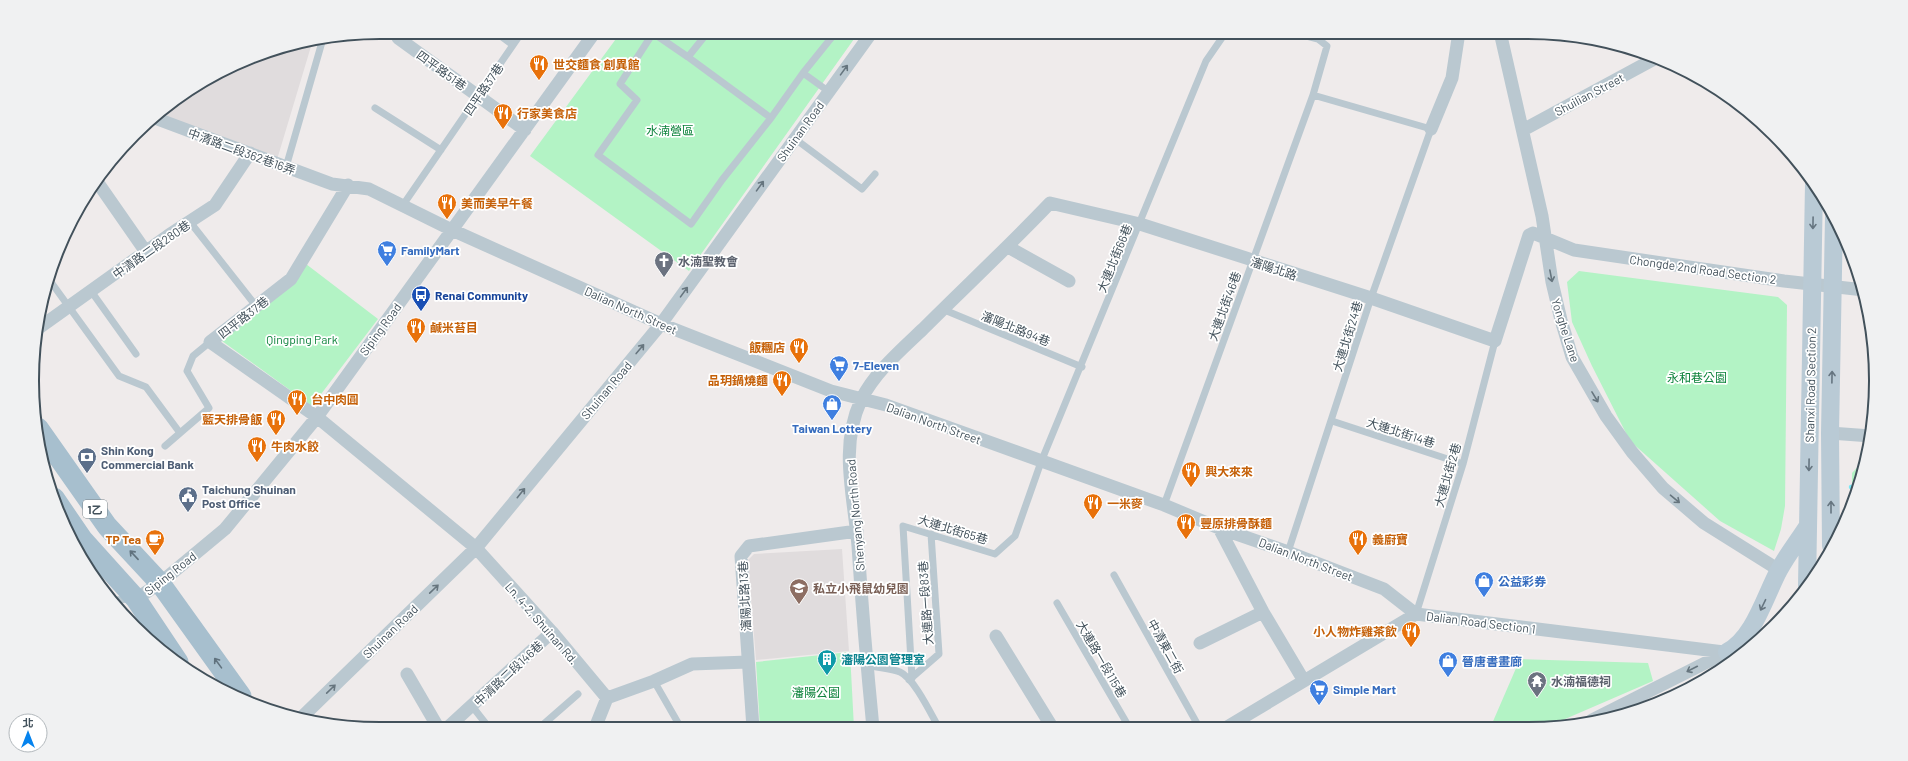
<svg xmlns="http://www.w3.org/2000/svg" width="1908" height="761" font-family="Barlow,'Noto Sans TC',sans-serif">
<rect width="100%" height="100%" fill="#efebeb"/>
<!-- education -->
<path fill="#e0dcdd" d="M312,43L276,163L158,114L206,79L268,51Z
M842,549L849,651L756,660L748,560L754,554Z"/>
<!-- green -->
<path fill="#b3f3c5" d="M621,32H859L689,271L530,156Z
M306,264L378,319L312,406L222,341L295,282Z
M1579,271L1778,297L1787,305L1785,506L1781,529L1774,551L1720,521L1630,441L1592,366L1572,322L1567,282Z
M1865,459L1858,492L1852,504V473Z
M850,652L854,728H760L756,662Z
M1520,659L1648,663L1653,681L1549,726H1491Z"/>
<g fill="none" stroke-linecap="round" stroke-linejoin="round">
<!-- stream -->
<path stroke="#7be8f5" stroke-width="4.5" d="M1851,487L1859,486"/>
<!-- lane -->
<path stroke="#bac8d0" stroke-width="7" d="M495,32L513,45
M708,32L688,57L771,118L803,73
M688,57L653,33L620,84L637,100L598,155L691,224L722,180L771,118
M828,91L803,73L836,32
M375,108L441,150
M794,138L862,189L875,174
M286,167L322,42
M403,205L522,32
M190,222L256,306
M48,278L119,376L146,387L180,433
M91,291L136,354
M942,309L1082,367
M1332,421L1463,464
M165,446L209,408L187,371L193,356L210,342
M1164,505L1313,95L1327,46L1318,39L1291,32
M1288,552L1371,298L1431,129L1313,95
M1114,575L1199,727
M115,600L131,599
M1057,603L1129,727
M1416,614L1463,464L1495,341
M867,665C877,668 890,668 900,672C914,678 931,714 939,728
M912,678L903,526L995,554L1015,536L1041,462L1206,61L1226,32
M909,680L939,654L931,534
M654,681L681,728
M472,706L490,729
M538,729L578,694"/>
<!-- street -->
<path stroke="#bac8d0" stroke-width="13" d="M1500,32L1542,216L1552,282L1561,320L1572,357L1606,416L1632,452L1663,488L1704,523L1779,570
M398,38L525,130
M152,117L332,184L369,189L452,230L661,324L831,391L886,405L1164,505L1219,528L1288,552L1384,589L1416,614
M1431,129L1452,78L1459,32
M1523,130L1656,58
M98,183L146,252
M348,185L291,279L210,342L317,417L476,548L552,632L607,698
M1008,247L1069,281
M36,330L169,235L215,205L250,153
M1830,433L1871,436
M1219,528L1263,612L1304,681
M136,599L160,583L225,529L317,417L595,32
M996,636L1052,727
M1200,643L1263,612
M407,674L439,729
M303,716L476,548L661,324L872,32
M1592,720L1727,652
M1227,727L1416,614L1740,654
M595,728L607,698L654,681L692,664L748,662
M753,728L741,556L749,546L857,531
M873,728C867,667 862,607 858,546C854,496 839,448 861,400C875,372 901,350 923,329C965,287 1009,246 1050,203L1140,224L1371,298L1495,341L1529,235L1533,233L1574,250L1784,281L1864,290
M446,729L552,632"/>
<!-- secondary -->
<path stroke="#b9cad5" stroke-width="18" d="M1831,546L1830,433L1834,217
M1807,586L1814,184
M1727,652C1754,638 1765,596 1779,570C1787,555 1798,541 1807,527"/>
<!-- primary -->
<path stroke="#a7bfce" stroke-width="21" d="M38,428L107,526L160,583L241,696
M54,498L82,539L136,599L178,662"/>
</g>
<!-- one-way arrows -->
<defs><path id="oneway-shaft" d="M-6 0H5M1.5-3L5.5 0L1.5 3" fill="none" stroke-width="1.6" stroke-linecap="round" stroke-linejoin="round"/></defs>
<g stroke="#66757e">
<use href="#oneway-shaft" transform="translate(844 70) rotate(-54)"/>
<use href="#oneway-shaft" transform="translate(760 186) rotate(-54)"/>
<use href="#oneway-shaft" transform="translate(1551 276) rotate(79)"/>
<use href="#oneway-shaft" transform="translate(684 292) rotate(-54)"/>
<use href="#oneway-shaft" transform="translate(640 349) rotate(-50)"/>
<use href="#oneway-shaft" transform="translate(1595 397) rotate(59)"/>
<use href="#oneway-shaft" transform="translate(521 493) rotate(-51)"/>
<use href="#oneway-shaft" transform="translate(1675 499) rotate(40)"/>
<use href="#oneway-shaft" transform="translate(434 589) rotate(-44)"/>
<use href="#oneway-shaft" transform="translate(1692 669) rotate(153)"/>
<use href="#oneway-shaft" transform="translate(331 689) rotate(-44)"/>
</g>
<g stroke="#667580">
<use href="#oneway-shaft" transform="translate(1813 223) rotate(91)"/>
<use href="#oneway-shaft" transform="translate(1832 377) rotate(-89)"/>
<use href="#oneway-shaft" transform="translate(1809 465) rotate(91)"/>
<use href="#oneway-shaft" transform="translate(1831 507) rotate(-90)"/>
<use href="#oneway-shaft" transform="translate(1763 605) rotate(116)"/>
</g>
<g stroke="#60727e">
<use href="#oneway-shaft" transform="translate(134 555) rotate(-133)"/>
<use href="#oneway-shaft" transform="translate(218 663) rotate(-126)"/>
</g>
<!-- icons -->
<defs>
<g id="restaurant-pin" transform="scale(1)"><path d="M0 17L-7.5 6A9.5 9.5 0 1 1 7.5 6Z" fill="#e8710a" stroke="#fff"/><path d="M-5-6h1v4h1v-4h1v4h1v-4h1v5L-1.5 .5V6h-2V.5L-5-1ZM5-6V6H3V1.5H1.5Q1.5-4 5-6Z" fill="#fff"/></g>
<g id="supermarket-pin" transform="scale(1)"><path d="M0 17L-7.5 6A9.5 9.5 0 1 1 7.5 6Z" fill="#3f7fe0" stroke="#fff"/><path d="M-6-5.5h2.5l.6 2H6L4.5 2H-2.5L-4.4-4H-6ZM-1.5 3.2a1.3 1.3 0 1 0 .1 0ZM3 3.2a1.3 1.3 0 1 0 .1 0Z" fill="#fff"/></g>
<g id="church-pin" transform="scale(1)"><path d="M0 17L-7.5 6A9.5 9.5 0 1 1 7.5 6Z" fill="#6b7280" stroke="#fff"/><path d="M-1.2-6h2.4v3.5h3.3v2.4h-3.3V6h-2.4V-.1h-3.3v-2.4h3.3Z" fill="#fff"/></g>
<g id="bus-pin" transform="scale(1)"><path d="M0 17L-7.5 6A9.5 9.5 0 1 1 7.5 6Z" fill="#1a4fb4" stroke="#fff"/><path d="M-5-6H5V4H4V6H2V4H-2V6H-4V4H-5ZM-3.5-4V0h7V-4ZM-3.5 1.2v1.5H-2V1.2ZM2 1.2v1.5H3.5V1.2Z" fill="#fff"/></g>
<g id="shop-pin" transform="scale(1)"><path d="M0 17L-7.5 6A9.5 9.5 0 1 1 7.5 6Z" fill="#3f7fe0" stroke="#fff"/><path d="M-5-2.5h2.3a2.7 3.5 0 0 1 5.4 0H5L5.5 6h-11ZM-1.5-2.5h3a1.5 2.3 0 0 0-3 0Z" fill="#fff"/></g>
<g id="bank-pin" transform="scale(1)"><path d="M0 17L-7.5 6A9.5 9.5 0 1 1 7.5 6Z" fill="#5c6f8a" stroke="#fff"/><path d="M-6-4H6V4H-6ZM0-2.3a2.3 2.3 0 1 0 0 4.6a2.3 2.3 0 1 0 0-4.6Z" fill="#fff"/></g>
<g id="civic-pin" transform="scale(1)"><path d="M0 17L-7.5 6A9.5 9.5 0 1 1 7.5 6Z" fill="#5c6f8a" stroke="#fff"/><path d="M-.6-6.5H3V-4.5H.6V-3L4-1V1h2V6H-6V1h2V-1L-.6-3ZM-1.2 2.5V6h2.4V2.5Z" fill="#fff"/></g>
<g id="cafe-pin" transform="scale(1)"><path d="M0 17L-7.5 6A9.5 9.5 0 1 1 7.5 6Z" fill="#e8710a" stroke="#fff"/><path d="M-5.5-4.5H6V0H3Q3 3.5 0 3.5H-2.5Q-5.5 3.5-5.5 0ZM3-3.2v2h1.7v-2ZM-6 4.5H4V6H-6Z" fill="#fff"/></g>
<g id="school-pin" transform="scale(1)"><path d="M0 17L-7.5 6A9.5 9.5 0 1 1 7.5 6Z" fill="#8d6e63" stroke="#fff"/><path d="M0-5L7-2L0 1L-7-2ZM-4 1L0 2.5L4 1V4Q0 6-4 4Z" fill="#fff"/></g>
<g id="building-pin" transform="scale(1)"><path d="M0 17L-7.5 6A9.5 9.5 0 1 1 7.5 6Z" fill="#0f9aa8" stroke="#fff"/><path d="M-4-6H4V6H1V3H-1V6H-4ZM-2.5-4.3h1.7v1.8h-1.7ZM.8-4.3h1.7v1.8H.8ZM-2.5-1h1.7V.8h-1.7ZM.8-1h1.7V.8H.8Z" fill="#fff"/></g>
<g id="temple-pin" transform="scale(1)"><path d="M0 17L-7.5 6A9.5 9.5 0 1 1 7.5 6Z" fill="#6b7280" stroke="#fff"/><path d="M0-6L5-2H3V0L6.5 2.5H4V6H1.5V3h-3V6H-4V2.5H-6.5L-3 0V-2H-5Z" fill="#fff"/></g>
</defs>
<g fill-rule="evenodd">
<use href="#restaurant-pin" x="539" y="64"/>
<use href="#restaurant-pin" x="503" y="113"/>
<use href="#restaurant-pin" x="447" y="203"/>
<use href="#supermarket-pin" x="387" y="250"/>
<use href="#church-pin" x="664" y="261"/>
<use href="#bus-pin" x="421" y="295"/>
<use href="#restaurant-pin" x="416" y="327"/>
<use href="#restaurant-pin" x="799" y="347"/>
<use href="#supermarket-pin" x="839" y="365"/>
<use href="#restaurant-pin" x="782" y="380"/>
<use href="#restaurant-pin" x="297" y="399"/>
<use href="#shop-pin" x="832" y="404"/>
<use href="#restaurant-pin" x="276" y="419"/>
<use href="#restaurant-pin" x="257" y="446"/>
<use href="#bank-pin" x="87" y="457"/>
<use href="#restaurant-pin" x="1191" y="471"/>
<use href="#civic-pin" x="188" y="496"/>
<use href="#restaurant-pin" x="1093" y="503"/>
<use href="#restaurant-pin" x="1186" y="523"/>
<use href="#cafe-pin" x="155" y="539"/>
<use href="#restaurant-pin" x="1358" y="539"/>
<use href="#shop-pin" x="1484" y="581"/>
<use href="#school-pin" x="799" y="588"/>
<use href="#restaurant-pin" x="1411" y="631"/>
<use href="#building-pin" x="827" y="659"/>
<use href="#shop-pin" x="1448" y="661"/>
<use href="#temple-pin" x="1537" y="681"/>
<use href="#supermarket-pin" x="1319" y="689"/>
</g>
<g text-anchor="middle" dominant-baseline="central" stroke-width="3.5" stroke-linejoin="round" paint-order="stroke">
<!-- shield labels -->
<rect fill="#fff" stroke="#7b858c" stroke-width="1" x="83" y="500" width="24" height="18" rx="3"/>
<g font-size="11" font-weight="bold" fill="#42515b">
<text x="95" y="509">1乙</text>
</g>
<!-- food labels -->
<g font-size="12" font-weight="bold" fill="#c56008" stroke="#fff" text-anchor="start">
<text x="553" y="64">世交麵食 創異館</text>
<text x="517" y="113">行家美食店</text>
<text x="461" y="203">美而美早午餐</text>
<text x="430" y="327">鹹米苔目</text>
<text x="785" y="347" text-anchor="end">飯糰店</text>
<text x="768" y="380" text-anchor="end">品玥鍋燒麵</text>
<text x="311" y="399">台中肉圓</text>
<text x="262" y="419" text-anchor="end">藍天排骨飯</text>
<text x="271" y="446">牛肉水餃</text>
<text x="1205" y="471">興大來來</text>
<text x="1107" y="503">一米麥</text>
<text x="1200" y="523">豐原排骨酥麵</text>
<text x="141" y="539" text-anchor="end">TP Tea</text>
<text x="1372" y="539">義廚寶</text>
<text x="1397" y="631" text-anchor="end">小人物炸雞茶飲</text>
</g>
<!-- street labels -->
<g font-size="12" fill="#42515b" stroke="#fff">
<text transform="translate(442 70) rotate(36)">四平路51巷</text>
<text transform="translate(483 89) rotate(-56)">四平路37巷</text>
<text transform="translate(1589 94) rotate(-28)">Shuilian Street</text>
<text transform="translate(800 131) rotate(-54)">Shuinan Road</text>
<text transform="translate(242 151) rotate(20)">中清路二段362巷16弄</text>
<text transform="translate(151 249) rotate(-35)">中清路二段280巷</text>
<text transform="translate(1114 258) rotate(-68)">大連北街66巷</text>
<text transform="translate(1274 268) rotate(18)">瀋陽北路</text>
<text transform="translate(1703 269) rotate(8)">Chongde 2nd Road Section 2</text>
<text transform="translate(1224 306) rotate(-70)">大連北街46巷</text>
<text transform="translate(631 310) rotate(24)">Dalian North Street</text>
<text transform="translate(243 317) rotate(-38)">四平路37巷</text>
<text transform="translate(1016 328) rotate(22)">瀋陽北路94巷</text>
<text transform="translate(380 329) rotate(-54)">Siping Road</text>
<text transform="translate(1566 330) rotate(72)">Yonghe Lane</text>
<text transform="translate(1347 336) rotate(-73)">大連北街24巷</text>
<text transform="translate(1810 385) rotate(-89)">Shanxi Road Section 2</text>
<text transform="translate(606 390) rotate(-50)">Shuinan Road</text>
<text transform="translate(934 423) rotate(20)">Dalian North Street</text>
<text transform="translate(1401 432) rotate(18)">大連北街14巷</text>
<text transform="translate(1447 475) rotate(-74)">大連北街2巷</text>
<text transform="translate(855 515) rotate(-95)">Shenyang North Road</text>
<text transform="translate(953 529) rotate(17)">大連北街65巷</text>
<text transform="translate(1306 559) rotate(21)">Dalian North Street</text>
<text transform="translate(170 573) rotate(-38)">Siping Road</text>
<text transform="translate(744 596) rotate(-93)">瀋陽北路13巷</text>
<text transform="translate(925 603) rotate(-94)">大連路一段83巷</text>
<text transform="translate(1481 622) rotate(7)">Dalian Road Section 1</text>
<text transform="translate(542 623) rotate(49)">Ln. 4-2, Shuinan Rd.</text>
<text transform="translate(390 631) rotate(-44)">Shuinan Road</text>
<text transform="translate(1166 646) rotate(61)">中清東二街</text>
<text transform="translate(1102 659) rotate(60)">大連路一段115巷</text>
<text transform="translate(508 673) rotate(-43)">中清路二段146巷</text>
</g>
<!-- park labels -->
<g font-size="12" fill="#0c823b" stroke="#fff">
<text x="670" y="130">水湳營區</text>
<text x="302" y="339">Qingping Park</text>
<text x="1697" y="377">永和巷公園</text>
<text x="816" y="692">瀋陽公園</text>
</g>
<!-- shop labels -->
<g font-size="12" font-weight="bold" fill="#366cbe" stroke="#fff" text-anchor="start">
<text x="401" y="250">FamilyMart</text>
<text x="853" y="365">7-Eleven</text>
<text x="832" y="428" text-anchor="middle">Taiwan Lottery</text>
<text x="1498" y="581">公益彩券</text>
<text x="1462" y="661">晉唐書畫廊</text>
<text x="1333" y="689">Simple Mart</text>
</g>
<!-- worship labels -->
<g font-size="12" font-weight="bold" fill="#5b616d" stroke="#fff" text-anchor="start">
<text x="678" y="261">水湳聖教會</text>
<text x="1551" y="681">水湳福德祠</text>
</g>
<!-- transit labels -->
<g font-size="12" font-weight="bold" fill="#164399" stroke="#fff" text-anchor="start">
<text x="435" y="295">Renai Community</text>
</g>
<!-- service labels -->
<g font-size="12" font-weight="bold" fill="#4e5e75" stroke="#fff" text-anchor="start">
<text x="101" y="450">Shin Kong<tspan x="101" dy="14">Commercial Bank</tspan></text>
<text x="202" y="489">Taichung Shuinan<tspan x="202" dy="14">Post Office</tspan></text>
</g>
<!-- education labels -->
<g font-size="12" font-weight="bold" fill="#785e54" stroke="#fff" text-anchor="start">
<text x="813" y="588">私立小飛鼠幼兒園</text>
</g>
<!-- culture labels -->
<g font-size="12" font-weight="bold" fill="#0d838f" stroke="#fff" text-anchor="start">
<text x="841" y="659">瀋陽公園管理室</text>
</g>
</g>
<!-- crop -->
<path d="M0 0H1908V761H0ZM380 39H1528A341 341 0 0 1 1869 380V381A341 341 0 0 1 1528 722H380A341 341 0 0 1 39 381V380A341 341 0 0 1 380 39Z" fill="#f0f1f2" fill-rule="evenodd"/>
<path fill="none" stroke="#42515b" stroke-width="2" d="M380 39H1528A341 341 0 0 1 1869 380V381A341 341 0 0 1 1528 722H380A341 341 0 0 1 39 381V380A341 341 0 0 1 380 39Z"/>
<!-- north arrow -->
<g transform="translate(28 733)"><circle r="19" fill="#ffffff" stroke="#b3b9bd"/>
<path d="M0-3L7 15L0 10L-7 15Z" fill="#0583ee"/>
<text y="-6" font-size="11" font-weight="bold" text-anchor="middle" fill="#42515b">北</text>
</g>
</svg>
